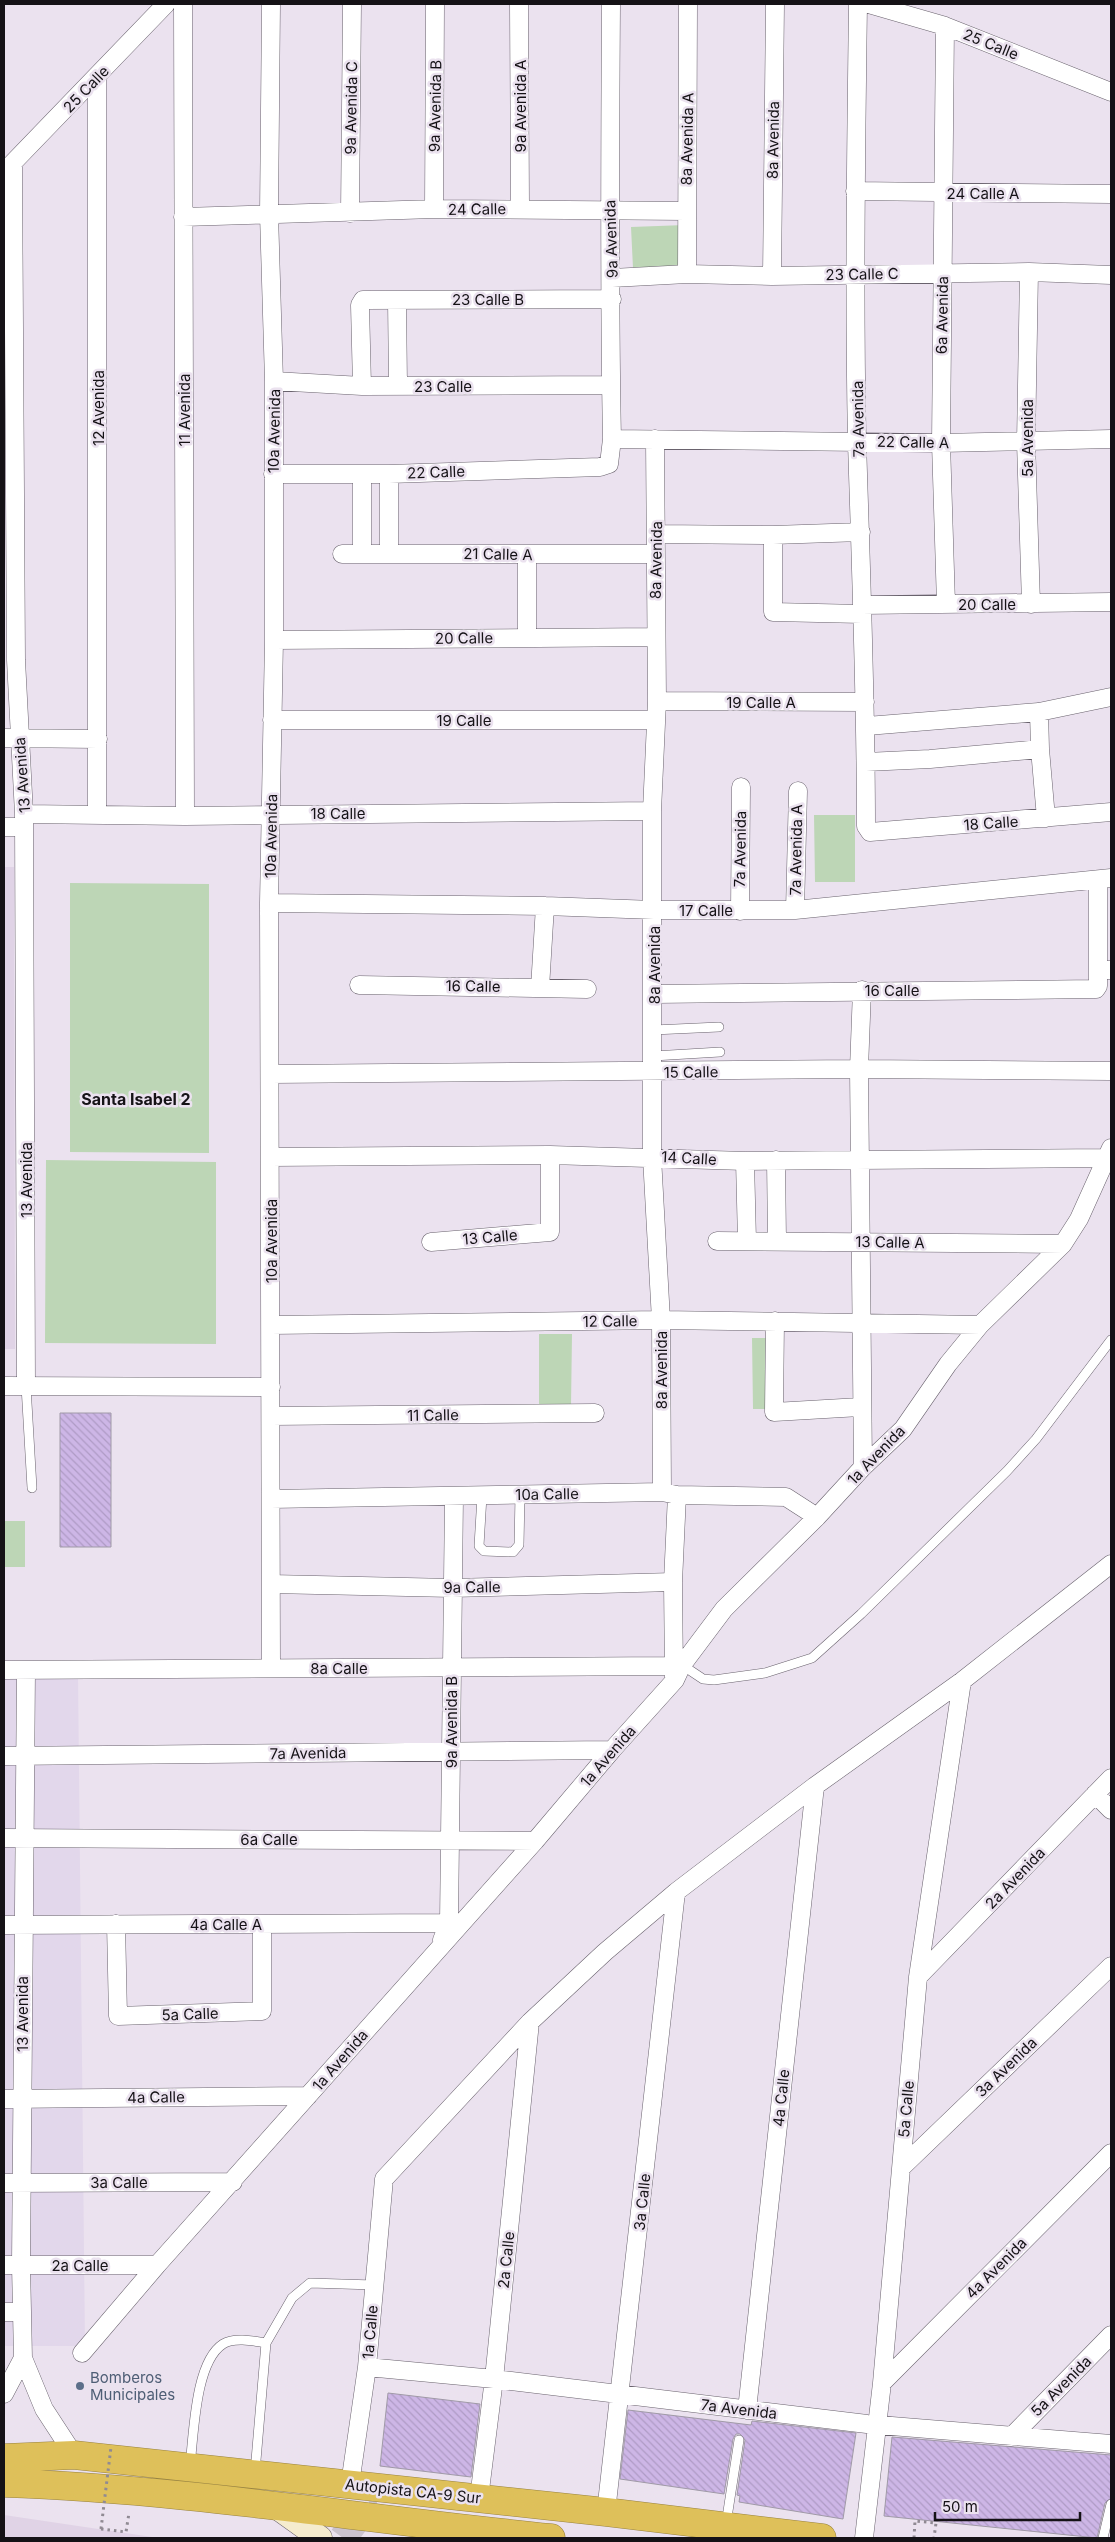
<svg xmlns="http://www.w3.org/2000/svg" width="1115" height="2542" font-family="Inter,sans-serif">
<defs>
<pattern id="building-back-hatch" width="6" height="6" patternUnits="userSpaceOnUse" patternTransform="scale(1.25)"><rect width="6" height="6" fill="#cdb6e6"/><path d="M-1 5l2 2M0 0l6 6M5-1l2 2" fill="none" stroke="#af9bc5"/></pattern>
</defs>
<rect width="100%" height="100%" fill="#ebe2ef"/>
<!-- commercial -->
<path fill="#e2d7eb" d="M78,1674L85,2346H4V1675Z"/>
<!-- built -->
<path fill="#e0d3e6" d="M4,867H14L15,1349H4Z
M4,2515L159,2538H4Z"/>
<!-- grass -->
<path fill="#bdd6b6" d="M685,225L686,266L633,268L631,227Z
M814,815H855V882H815Z
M70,883L209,884V1153L70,1152Z
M46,1160L216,1162V1344L45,1343Z
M539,1334H572L571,1406H539Z
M752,1338H781L782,1409H753Z
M4,1521H25V1567H4Z"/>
<!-- building -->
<path fill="url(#building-back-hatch)" stroke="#a09aa7" d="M60,1413H111V1547H60Z
M388,2393L480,2404L471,2477L380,2466Z
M628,2410L751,2425L752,2421L856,2433L843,2519L739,2502L740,2496L737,2495L745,2440L740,2434H736L733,2439L724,2494L620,2479Z
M892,2437L1111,2455V2498L1105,2503L1097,2538L884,2516Z"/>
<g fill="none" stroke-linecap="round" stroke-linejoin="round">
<!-- highway-tunnel -->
<path stroke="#cbc3ce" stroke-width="28" stroke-dasharray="28 14" stroke-linecap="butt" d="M343,2538L359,2516L379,2507"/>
<!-- lane casing -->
<g stroke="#69626d" stroke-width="10">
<path id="lane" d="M653,1030L719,1027
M653,1056L720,1052
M26,1386L32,1488
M482,1496L479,1546L484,1551L513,1552L519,1545L520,1495
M682,1665L703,1679L714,1680L765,1673L812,1658L861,1614L1007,1471L1036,1439L1111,1340
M190,2465C194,2433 195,2362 223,2344C234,2337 254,2341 266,2343
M255,2472L266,2343L292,2298L310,2283L374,2285
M726,2524L739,2440
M1103,2538L1111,2504"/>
</g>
<!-- street casing -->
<g stroke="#69626d" stroke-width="19">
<path id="street" d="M183,4L185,816
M519,4L520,208
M858,4C856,150 854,296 857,442C861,570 866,698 866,826L870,832L1111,812
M869,4L945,26L1111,92
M945,26L941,443L946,604
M13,164L16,660L24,814L26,1386
M4,172L166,4
M855,191L1111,194
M434,209L435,4
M350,213L352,4
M183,217L434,209L686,211
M1029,272L1026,442L1031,604
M687,274L688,4
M772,276L775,4
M612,278L687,274L772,276L1029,272L1111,275
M397,300L398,386
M274,381L362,386L611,385
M362,386L360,305L363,300L612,299
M612,439L941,443L1111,439
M655,439L657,701L652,811V1157L661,1320L662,1492
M273,474H389L600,467L609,464L612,439C609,294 610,149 611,4
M389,474V553
M656,534L773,535L861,532
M773,535V612L862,614
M362,553V474
M342,554H655
M862,605L1111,602
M527,638V554
M274,640L655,637
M657,701L865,702
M1039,712L1040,749L1046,818
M272,720H656
M867,726L1039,712L1111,697
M4,738L98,739
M866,762L930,759L1040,749
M24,814L185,816L652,811
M97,814V77
M4,827H24
M269,903L545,906L654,910H795L1111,878
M795,910L798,791
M740,911L741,787
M1098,970V880
M359,985L587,989
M540,988L545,906
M862,990L859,1069L863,1467
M654,994L1096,989L1098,986V970H1111
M271,1074L859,1069L1111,1071
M270,1157L550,1155L745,1161L1107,1158
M776,1160L777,1241
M745,1161L747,1241
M717,1241L1063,1244
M431,1242L550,1232V1155
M775,1321L774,1412L860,1407
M271,1325L661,1320L980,1325
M4,1386L271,1387
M271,1416L595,1413
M271,1499L662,1492L677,1495L786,1497L817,1517
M271,1584L452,1588L673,1582
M271,1668L269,903L274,640V381L269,214L271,4
M4,1670L673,1666
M26,1670L21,2265L23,2358L44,2409L74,2455
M674,1677L673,1582L677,1495
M4,1756L612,1750
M1095,1794L1111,1810
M4,1838L535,1841
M116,1924L118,2016L262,2011V1924
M4,1925L449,1923
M442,1940L449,1923L454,1497
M918,1977L1111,1778
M4,2099L308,2096
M901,2168L1111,1966
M4,2183L233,2182
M4,2265H157
M4,2312H22
M82,2353L157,2265L535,1841L612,1750L675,1680L682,1665L724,1609L817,1517L863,1467L903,1429L948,1364L980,1325L1063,1244L1079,1219L1111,1148
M367,2367L494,2379L867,2424L1111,2444
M882,2383L1111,2153
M4,2394L23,2358
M747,2410L815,1786
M1011,2437L1111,2335
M350,2484L367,2367L384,2179L530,2022L605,1952L676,1892L815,1786L962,1681L1111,1564
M479,2498L494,2379L530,2022
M606,2512L676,1892
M864,2538L882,2383L918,1977L962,1681"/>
</g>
<!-- secondary casing -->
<g stroke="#69626d" stroke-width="25">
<path id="secondary" d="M274,2505L320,2538"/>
</g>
<!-- highway casing -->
<g stroke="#988342" stroke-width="29">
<path id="highway" d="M4,2458L74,2455L606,2512L822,2538
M4,2483C187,2489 369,2520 551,2538"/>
</g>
<!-- path -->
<path stroke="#908a93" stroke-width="3" stroke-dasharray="2.5 4" stroke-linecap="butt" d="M101,2529L126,2532L129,2513
M914,2538L915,2521L936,2523L934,2538"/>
<!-- lane -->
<use href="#lane" stroke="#fff" stroke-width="9"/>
<!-- street -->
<use href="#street" stroke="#fff" stroke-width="18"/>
<!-- secondary -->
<use href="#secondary" stroke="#f5ecce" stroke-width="24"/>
<!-- highway -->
<use href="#highway" stroke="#dec05a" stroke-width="28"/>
<!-- path-bridge -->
<path stroke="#908a93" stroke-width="3" stroke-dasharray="2.5 4" stroke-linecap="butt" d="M101,2529L111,2447"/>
</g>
<!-- markers -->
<circle fill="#5c6f8a" stroke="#ebe2ef" stroke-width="2" cx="80" cy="2386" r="5"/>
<g text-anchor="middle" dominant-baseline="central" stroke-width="5" stroke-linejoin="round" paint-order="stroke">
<!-- street labels -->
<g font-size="15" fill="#151216" stroke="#ebe2ef">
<text transform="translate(991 44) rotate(22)">25 Calle</text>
<text transform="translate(86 89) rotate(-46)">25 Calle</text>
<text transform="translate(435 106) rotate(-89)">9a Avenida B</text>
<text transform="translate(520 106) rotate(-90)">9a Avenida A</text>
<text transform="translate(351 108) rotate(-89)">9a Avenida C</text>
<text transform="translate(687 139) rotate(-89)">8a Avenida A</text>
<text transform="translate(773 140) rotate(-89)">8a Avenida</text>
<text x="983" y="193">24 Calle A</text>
<text transform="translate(477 209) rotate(-1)">24 Calle</text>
<text transform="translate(611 239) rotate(-92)">9a Avenida</text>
<text transform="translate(862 274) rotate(-1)">23 Calle C</text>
<text x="488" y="299">23 Calle B</text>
<text transform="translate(942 315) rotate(-89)">6a Avenida</text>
<text x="443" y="386">23 Calle</text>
<text transform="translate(98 408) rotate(-90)">12 Avenida</text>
<text transform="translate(184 410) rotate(-90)">11 Avenida</text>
<text transform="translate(858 419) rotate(-91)">7a Avenida</text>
<text transform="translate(274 431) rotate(-89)">10a Avenida</text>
<text transform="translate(1027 438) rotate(-90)">5a Avenida</text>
<text transform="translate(913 442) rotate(1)">22 Calle A</text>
<text transform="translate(436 472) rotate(-2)">22 Calle</text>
<text transform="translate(498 554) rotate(1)">21 Calle A</text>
<text transform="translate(656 560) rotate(-89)">8a Avenida</text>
<text x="987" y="604">20 Calle</text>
<text transform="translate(464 638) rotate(-1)">20 Calle</text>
<text x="761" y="702">19 Calle A</text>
<text x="464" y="720">19 Calle</text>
<text transform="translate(22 775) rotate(-94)">13 Avenida</text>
<text x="338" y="813">18 Calle</text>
<text transform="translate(991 823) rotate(-4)">18 Calle</text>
<text transform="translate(271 836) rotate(-89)">10a Avenida</text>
<text transform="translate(740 849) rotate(-89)">7a Avenida</text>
<text transform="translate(796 850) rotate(-89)">7a Avenida A</text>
<text x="706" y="910">17 Calle</text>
<text transform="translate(654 965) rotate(-90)">8a Avenida</text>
<text transform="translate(473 986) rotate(1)">16 Calle</text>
<text x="892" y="990">16 Calle</text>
<text transform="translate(691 1072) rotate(-1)">15 Calle</text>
<text transform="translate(689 1158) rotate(3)">14 Calle</text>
<text transform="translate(26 1180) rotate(-90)">13 Avenida</text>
<text transform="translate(490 1237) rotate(-5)">13 Calle</text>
<text transform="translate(271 1241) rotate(-90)">10a Avenida</text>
<text transform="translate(890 1242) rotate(1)">13 Calle A</text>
<text transform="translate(610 1321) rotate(-1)">12 Calle</text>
<text transform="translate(661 1370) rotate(-90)">8a Avenida</text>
<text transform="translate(433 1415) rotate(-1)">11 Calle</text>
<text transform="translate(876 1455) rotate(-46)">1a Avenida</text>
<text transform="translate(547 1494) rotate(-1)">10a Calle</text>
<text transform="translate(472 1587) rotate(-1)">9a Calle</text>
<text x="339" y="1668">8a Calle</text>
<text transform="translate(451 1722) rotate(-90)">9a Avenida B</text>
<text transform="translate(308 1753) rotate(-1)">7a Avenida</text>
<text transform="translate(608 1756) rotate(-49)">1a Avenida</text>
<text x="269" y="1839">6a Calle</text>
<text transform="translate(1015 1878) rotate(-46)">2a Avenida</text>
<text x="226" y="1924">4a Calle A</text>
<text transform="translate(22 2014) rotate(-90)">13 Avenida</text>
<text transform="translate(190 2014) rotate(-2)">5a Calle</text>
<text transform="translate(340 2060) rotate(-49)">1a Avenida</text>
<text transform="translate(1006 2067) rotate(-44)">3a Avenida</text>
<text transform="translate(156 2097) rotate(-1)">4a Calle</text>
<text transform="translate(781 2098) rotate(-84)">4a Calle</text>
<text transform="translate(906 2109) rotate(-85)">5a Calle</text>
<text x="119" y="2182">3a Calle</text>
<text transform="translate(642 2202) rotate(-84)">3a Calle</text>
<text transform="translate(506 2260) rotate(-84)">2a Calle</text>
<text x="80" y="2265">2a Calle</text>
<text transform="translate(996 2268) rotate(-45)">4a Avenida</text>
<text transform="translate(370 2332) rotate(-85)">1a Calle</text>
<text transform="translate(1061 2386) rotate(-45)">5a Avenida</text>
<text transform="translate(739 2409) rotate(7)">7a Avenida</text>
<text transform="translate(413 2491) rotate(6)">Autopista CA-9 Sur</text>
</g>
<!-- service labels -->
<g font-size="15" fill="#4e5e75" stroke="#ebe2ef" text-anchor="start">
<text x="90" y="2377">Bomberos<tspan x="90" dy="17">Municipales</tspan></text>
</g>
<!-- neighbourhood labels -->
<g font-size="16" font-weight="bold" fill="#151216" stroke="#ebe2ef">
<text x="136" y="1099">Santa Isabel 2</text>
</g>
</g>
<!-- border -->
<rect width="1115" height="2542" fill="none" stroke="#151216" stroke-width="10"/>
<!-- scale -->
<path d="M935 2512v8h145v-8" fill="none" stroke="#151216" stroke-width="2.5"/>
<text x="942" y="2512" font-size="15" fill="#151216" stroke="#ebe2ef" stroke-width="4" paint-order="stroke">50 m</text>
</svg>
